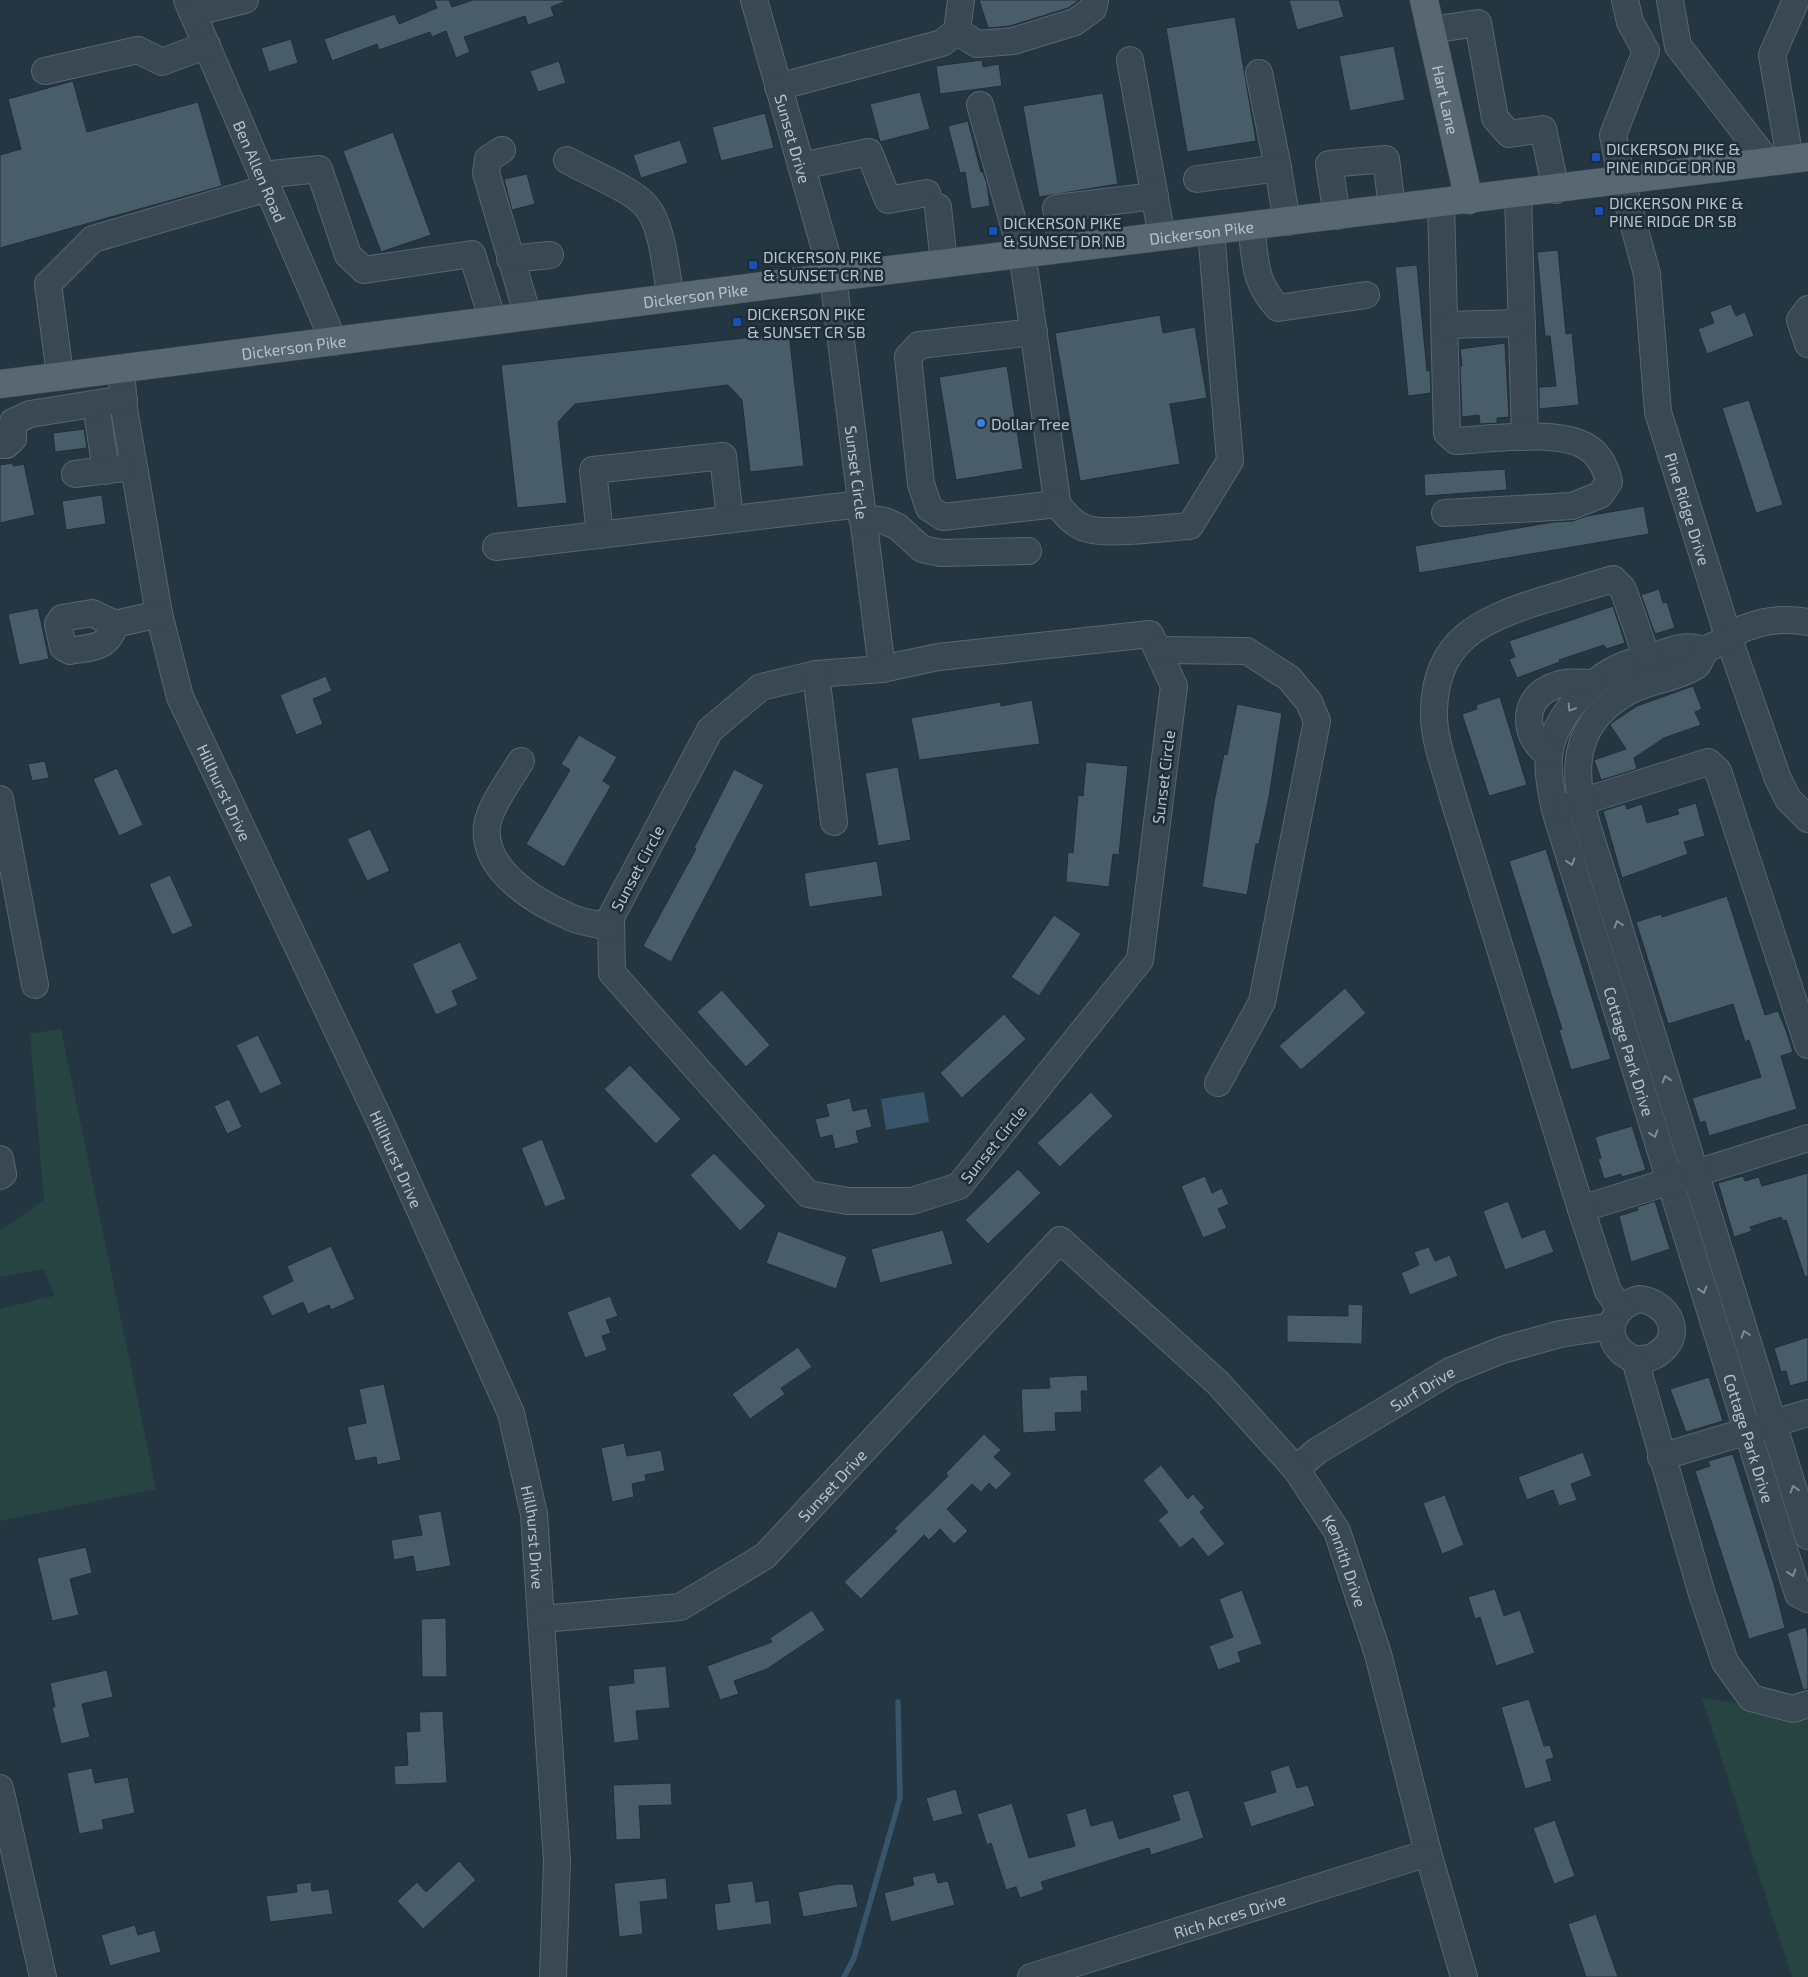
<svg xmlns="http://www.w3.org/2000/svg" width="1808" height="1977" font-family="'Exo 2',sans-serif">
<rect width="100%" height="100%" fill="#253643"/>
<!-- green -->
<path fill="#274443" d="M61,1029L156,1489L0,1521V1309L54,1296L44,1269L0,1277V1231L44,1200L30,1034Z
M1702,1698L1808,1714V1977H1792Z"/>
<!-- water -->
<path fill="#38556b" d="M924,1092L929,1122L886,1130L881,1099Z"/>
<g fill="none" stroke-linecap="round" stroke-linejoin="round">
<!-- stream -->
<path stroke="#38556b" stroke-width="5.5" d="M844,1977L854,1958L900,1798L898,1702"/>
</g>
<!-- building -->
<path fill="#495c69" stroke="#202f3a" d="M434,0H449L452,7L473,0H564V2L551,7L554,16L528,25L525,16L464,37L470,52L456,58L446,31L432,37L430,32L379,50L377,44L332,61L324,39L395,14L399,24L437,8Z
M979,0H1080L1068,8L1010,26L988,28Z
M1289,0H1339L1344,17L1297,30Z
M1235,17L1256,141L1187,152L1166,28Z
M291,39L298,63L269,72L261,48Z
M1394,46L1405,100L1350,111L1339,56Z
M982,60L983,67L999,64L1002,86L940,94L936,66Z
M559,61L566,83L538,92L530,71Z
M73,81L87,132L198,102L222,186L0,248V155L21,149L8,99Z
M920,92L930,129L880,142L870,104Z
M1103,93L1118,184L1039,197L1023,106Z
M765,113L774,148L721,161L712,127Z
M968,121L981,172H983L987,184L990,206L971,209L965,172L960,173L948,126Z
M393,132L431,235L381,252L343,151Z
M680,140L688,163L641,178L633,155Z
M527,174L535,204L512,210L504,179Z
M1558,250L1566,334L1572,333L1579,405L1539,409V387L1556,386L1550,336H1545L1537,252Z
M1417,265L1427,371L1430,370L1431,393L1408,396L1395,267Z
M1731,304L1736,316L1745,312L1754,336L1707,354L1698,329L1714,323L1710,312Z
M1160,315L1163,333L1195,327L1207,398L1170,404L1180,464L1080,481L1055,333Z
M789,333L804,466L750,472L742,400L728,385L575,404L558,422L567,503L517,508L501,365Z
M1505,343L1509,417L1497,418V423L1480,424L1479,415L1462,417L1460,366H1462L1460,349Z
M1007,366L1023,469L956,480L939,377Z
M1749,400L1783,505L1756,513L1722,408Z
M84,429L87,448L55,452L53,433Z
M13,463V466L24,464L35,515L0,523V465Z
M1505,469L1507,490L1425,496L1424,474Z
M102,495L106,524L66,530L62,501Z
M1644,506L1649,534L1419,573L1415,546L1553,522L1573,521L1587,516Z
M1659,589L1663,603L1667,602L1675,628L1655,634L1641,595Z
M1613,606L1625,643L1606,649L1604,645L1559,660L1560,662L1517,678L1509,659L1515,657L1509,641Z
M38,608L49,659L19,665L8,614Z
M326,676L332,691L313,699L323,724L296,735L280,695Z
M1693,686L1702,709L1695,712L1701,725L1664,738L1634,758L1637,769L1601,780L1594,760L1626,749L1610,725L1613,722L1637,706Z
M1500,697L1527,785L1489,796L1462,714L1477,709L1476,705Z
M1032,700L1040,744L919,760L911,718L1000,702L1001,706Z
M1237,704L1282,713L1269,797L1259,844H1256L1247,895L1202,887L1214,802L1224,754L1227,755Z
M579,735L617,757L603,781L611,786L564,867L526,844L570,770L561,764Z
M45,761L49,778L32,781L28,764Z
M1086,762L1128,766L1119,855L1113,854L1109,887L1066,882L1068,852L1073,853L1078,795L1083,796Z
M898,767L911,840L878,846L865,773Z
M117,768L143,825L119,836L93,779Z
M734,769L764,785L671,962L643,946L696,849L694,848Z
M1696,803L1705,836L1684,842L1688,854L1622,878L1603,811L1625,804L1627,809L1642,804L1647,823L1679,814L1677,809Z
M370,829L390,871L367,881L347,839Z
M1546,849L1611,1059L1571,1070L1559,1030L1562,1029L1509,861Z
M877,861L883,896L809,907L804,873Z
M170,875L193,926L172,935L149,884Z
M1727,896L1765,1015L1778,1011L1786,1030L1793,1052L1781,1056L1797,1109L1709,1136L1705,1121L1700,1123L1692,1098L1761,1077L1749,1040L1745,1042L1733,1004L1668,1024L1636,922L1661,914L1662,917Z
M1054,915L1081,934L1039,996L1011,977Z
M460,942L478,979L452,991L458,1005L436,1015L412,964Z
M1345,988L1366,1013L1301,1070L1279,1046Z
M722,990L770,1045L746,1067L697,1012Z
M1004,1014L1026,1039L962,1098L940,1073Z
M258,1035L282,1084L260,1094L236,1045Z
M630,1065L681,1119L656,1144L604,1089Z
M1091,1092L1113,1116L1060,1167L1037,1143Z
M850,1098L853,1111L867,1108L872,1127L856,1131L859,1143L835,1149L832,1135L820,1138L815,1119L829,1116L826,1104Z
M229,1099L242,1127L227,1134L214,1106Z
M1632,1126L1646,1170L1622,1177L1621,1174L1604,1179L1598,1159L1601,1158L1595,1137Z
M542,1139L566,1199L545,1207L521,1148Z
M714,1153L766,1206L740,1231L690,1175Z
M1018,1169L1041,1193L988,1244L965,1220Z
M1808,1173V1276L1805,1277L1786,1220L1783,1221L1781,1217L1750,1227L1752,1231L1734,1237L1718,1183L1743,1176L1745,1181L1759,1177L1762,1186Z
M1205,1176L1212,1193L1222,1188L1229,1204L1218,1209L1227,1228L1203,1238L1181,1186Z
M1508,1201L1522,1238L1545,1229L1554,1252L1505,1270L1483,1211Z
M1655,1201L1670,1249L1631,1262L1619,1216L1638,1210L1637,1207Z
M943,1230L953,1264L880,1283L871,1249Z
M778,1231L847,1257L836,1289L766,1263Z
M331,1246L355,1299L331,1310L329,1305L308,1314L303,1302L272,1316L262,1296L293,1281L287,1266Z
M1429,1247L1435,1261L1450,1255L1458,1276L1410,1295L1401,1273L1419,1265L1414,1252Z
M610,1296L618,1316L606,1320L611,1333L602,1336L607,1350L585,1358L567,1312Z
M1348,1304L1363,1305L1362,1344L1287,1342V1315L1348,1316Z
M1808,1337V1381L1790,1386L1786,1371L1781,1372L1774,1348Z
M798,1347L812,1367L781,1388L785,1394L750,1419L732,1394Z
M1087,1375L1088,1391H1081L1082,1412L1055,1413L1056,1431L1023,1433L1021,1389L1050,1388L1049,1377Z
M1709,1377L1723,1421L1686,1432L1670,1389Z
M384,1384L401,1460L377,1465L376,1457L355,1461L347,1427L366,1423L359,1389Z
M984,1434L1001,1450L994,1457L1012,1474L996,1490L989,1483L981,1492L972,1484L947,1509L968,1531L954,1544L940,1529L929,1540L924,1535L861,1599L844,1582L897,1531L894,1529L948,1476L946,1473Z
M624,1443L627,1456L661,1450L665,1471L645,1475L646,1481L632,1484L634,1497L612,1502L601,1448Z
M1583,1452L1592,1476L1571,1484L1577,1500L1559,1506L1553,1490L1527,1500L1518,1477Z
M1733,1454L1774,1584L1785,1628L1749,1639L1695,1471L1710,1466L1708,1461Z
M1161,1465L1188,1499L1193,1494L1205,1508L1200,1512L1225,1544L1208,1557L1193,1538L1180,1548L1158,1520L1168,1512L1143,1480Z
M1445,1495L1464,1545L1442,1554L1423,1503Z
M441,1511L451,1566L416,1572L413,1556L394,1560L391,1540L422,1535L418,1515Z
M86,1547L92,1573L70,1579L79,1615L52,1621L37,1558Z
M1495,1589L1504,1616L1520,1610L1535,1653L1496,1666L1480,1617L1475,1619L1468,1597Z
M1242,1590L1262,1644L1238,1652L1241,1662L1218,1670L1209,1646L1233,1637L1219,1599Z
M812,1610L825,1630L767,1669L734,1681L739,1694L720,1700L707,1666L772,1642L770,1638Z
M446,1618L447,1677H422L421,1619Z
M1806,1627L1808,1636V1689L1803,1690L1787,1633Z
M666,1666L670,1708L636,1711L639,1740L614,1743L608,1686L634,1683L633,1669Z
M107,1670L113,1697L82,1704L90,1737L61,1744L52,1707H55L50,1683Z
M1529,1699L1544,1746L1550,1745L1554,1758L1546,1760L1552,1781L1525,1789L1501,1707Z
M443,1711L447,1783L395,1785L394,1766L408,1765L406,1732L420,1731L419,1712Z
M1289,1765L1297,1788L1308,1785L1315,1806L1251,1827L1243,1802L1276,1792L1270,1771Z
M92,1768L95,1783L128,1777L135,1813L102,1820L104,1829L79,1834L67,1773Z
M671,1783L672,1805L639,1806L641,1839L616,1840L613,1785Z
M956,1789L963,1814L933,1822L926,1798Z
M1189,1790L1204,1838L1151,1855L1149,1848L1041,1882L1044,1890L1020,1898L1016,1887L1006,1890L991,1843L987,1845L977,1814L1012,1803L1029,1858L1075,1846L1066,1814L1086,1808L1091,1826L1113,1820L1119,1839L1180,1820L1172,1795Z
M1555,1820L1575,1876L1554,1884L1533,1828Z
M459,1861L476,1880L423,1929L397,1901L417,1882L426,1892Z
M935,1872L938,1883L948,1881L955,1905L891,1922L884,1893L914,1885L912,1877Z
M666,1878L668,1899L640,1902L643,1934L619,1937L614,1883Z
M753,1881L756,1902L769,1900L772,1924L717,1931L714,1904L730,1902L727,1884Z
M311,1882L312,1891L329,1889L333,1914L270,1922L266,1896L297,1892L296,1884Z
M838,1884H853L858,1907L803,1917L798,1892Z
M1596,1914L1618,1977H1586L1568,1924Z
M135,1925L138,1935L155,1930L161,1952L110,1966L101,1935Z"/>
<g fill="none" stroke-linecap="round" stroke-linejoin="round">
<!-- minor casing -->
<g stroke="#586570" stroke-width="28">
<g id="minor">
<path id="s1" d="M187,0L334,342"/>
<path id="s2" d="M754,0L833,277L882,669"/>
<path id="s3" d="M1625,0L1630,22L1646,51L1613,135L1622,182L1647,274L1658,412L1729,639L1778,779L1788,799L1808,819"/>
<path d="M1670,0L1678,46L1768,162"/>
<path d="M193,13L245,0"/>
<path d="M1431,30L1478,23L1495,118L1509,134L1543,129L1556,190"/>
<path d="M957,31L977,44L1013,41L1075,22L1093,9L1095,0"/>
<path d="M1130,60L1162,237"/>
<path d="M45,71L138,50L162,62L207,45"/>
<path d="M1259,73L1278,168"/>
<path d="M778,87L942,43L957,31L961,0"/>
<path d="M980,105L1022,254L1027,286L1056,493L1057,504L943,517L929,508L921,484L908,357L919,345L1034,332"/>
<path d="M502,150L488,159L486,173L528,316"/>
<path d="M1790,159L1772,55L1796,0"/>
<path d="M567,160C587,172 632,189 646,206C663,225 666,273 671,298"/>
<path d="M801,166L869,152L888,200L927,193"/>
<path d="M263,175L319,169L348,255L364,270L472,254L493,321"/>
<path d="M1197,179L1278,168L1287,222"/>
<path d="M1518,194L1525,437"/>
<path d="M1441,203L1447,433L1456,441C1489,439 1560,429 1587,447C1600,455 1606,468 1609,482L1600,495L1572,506L1445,513"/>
<path d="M938,207L944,263"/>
<path d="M1337,216L1329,164L1386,159L1392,209"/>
<path d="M1251,226C1256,261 1253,281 1278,308L1366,295"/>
<path d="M1062,249L1056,208L1155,196"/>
<path d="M510,259L550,255"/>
<path d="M1808,309L1800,320L1808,344"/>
<path d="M1445,325L1522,323"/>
<path id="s4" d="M121,368L124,408L159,614L180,697L381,1123L511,1413L534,1514L557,1862L553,1977"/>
<path d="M60,375L48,284L93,239L268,188"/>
<path d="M96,405L106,471"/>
<path d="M0,445H6L13,439V422L30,414L124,399"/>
<path d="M75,474L123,468"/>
<path d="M1057,504C1065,513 1071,522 1082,527C1102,537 1166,527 1190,526L1230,461L1211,231"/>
<path d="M862,518L885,521L898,527L922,549L941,553L1028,551"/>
<path d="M600,535L593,470L723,456L730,519"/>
<path d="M496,547L861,504"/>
<path d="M115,624C108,649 92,647 70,651L63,647L58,624L62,618L92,613L115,624L159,614"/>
<path d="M1150,634L1174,686L1140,960L959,1186L912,1201H848L808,1194L612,973L611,917L710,730L761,687L816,674L882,669L938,657Z"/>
<path d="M1158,650L1247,651L1289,678L1309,702L1317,721L1262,1002L1218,1083"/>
<path id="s5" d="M1705,651C1685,642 1669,651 1650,658C1641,661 1632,661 1624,665C1590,679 1552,719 1549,757C1547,775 1552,793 1555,810L1798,1594L1808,1599"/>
<path d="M816,674L834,822"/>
<path d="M1549,754C1526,741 1520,705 1546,690C1560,681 1575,682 1591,683"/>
<path d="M521,761C511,778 489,807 487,826C482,870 535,902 570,917C582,923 598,924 611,927"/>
<path d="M0,799L35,985"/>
<path d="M1565,807L1708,762L1718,771L1808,1045"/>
<path d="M0,1159L3,1174L0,1176"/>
<path d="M1581,1209L1808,1138"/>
<path d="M1639,1299C1669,1302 1686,1336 1657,1354C1651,1359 1642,1359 1635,1360C1630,1357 1625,1355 1621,1351C1601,1331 1615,1306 1639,1299Z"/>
<path d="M1620,1308L1608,1291L1581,1209L1453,797C1446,770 1433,739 1434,711C1435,640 1481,620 1540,601C1565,594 1589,586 1613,579L1623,589L1653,675"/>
<path d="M1635,1360L1702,1594L1725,1662L1751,1698L1793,1709L1808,1704"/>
<path d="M1661,1457L1808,1413"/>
<path id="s6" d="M1296,1469L1317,1451L1450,1371L1502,1350L1560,1334L1612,1326"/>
<path d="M1808,1536L1604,879C1583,811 1548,736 1629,691C1650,680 1675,679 1696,666C1701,662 1701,654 1706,650C1711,646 1720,643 1726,640C1733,637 1738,630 1745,628C1765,620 1787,618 1808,622"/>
<path id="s7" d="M542,1619L680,1607L765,1556L1060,1240L1218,1383L1296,1469L1337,1531L1378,1654L1428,1853L1464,1977"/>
<path d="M0,1788L43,1977"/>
<path id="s8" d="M1031,1977L1428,1853"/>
</g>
</g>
<!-- major casing -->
<g stroke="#43515c" stroke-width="29">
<g id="major">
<path id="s9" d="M1424,0L1469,200"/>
<path id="s10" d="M0,384L833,277L1808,157"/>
</g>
</g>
<!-- minor -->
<use href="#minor" stroke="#394852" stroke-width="26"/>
<!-- major -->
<use href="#major" stroke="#586772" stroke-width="28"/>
</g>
<!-- one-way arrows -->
<defs><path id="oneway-chevron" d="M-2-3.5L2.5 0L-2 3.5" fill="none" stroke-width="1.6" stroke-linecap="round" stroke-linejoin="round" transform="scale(1.25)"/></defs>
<g stroke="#7e8b95">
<use href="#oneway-chevron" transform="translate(1571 708) rotate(123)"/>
<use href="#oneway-chevron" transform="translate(1571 862) rotate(73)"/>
<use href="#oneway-chevron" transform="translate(1618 924) rotate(-107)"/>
<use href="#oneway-chevron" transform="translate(1666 1079) rotate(-107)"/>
<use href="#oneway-chevron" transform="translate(1654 1134) rotate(73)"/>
<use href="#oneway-chevron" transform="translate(1703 1290) rotate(73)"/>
<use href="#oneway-chevron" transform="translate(1745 1334) rotate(-108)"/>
<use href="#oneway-chevron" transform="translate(1794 1489) rotate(-107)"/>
<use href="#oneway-chevron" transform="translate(1792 1573) rotate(73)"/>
</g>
<!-- markers -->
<g fill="#1a4fb4" stroke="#1e2d38" stroke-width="2">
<rect x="1591" y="152" width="10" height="10" rx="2.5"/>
<rect x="1594" y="206" width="10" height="10" rx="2.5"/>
<rect x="988" y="226" width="10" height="10" rx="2.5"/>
<rect x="748" y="260" width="10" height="10" rx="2.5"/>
<rect x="732" y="317" width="10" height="10" rx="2.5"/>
</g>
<circle fill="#3f7fe0" stroke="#1e2d38" stroke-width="2" cx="981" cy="423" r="5"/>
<g text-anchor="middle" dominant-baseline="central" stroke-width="5" stroke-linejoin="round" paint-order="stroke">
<!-- street labels -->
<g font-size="16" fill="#b7c2cc" stroke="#1e2d38">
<text stroke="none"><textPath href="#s9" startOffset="102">Hart Lane</textPath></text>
<text stroke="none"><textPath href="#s2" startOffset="144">Sunset Drive</textPath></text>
<text stroke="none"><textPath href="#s1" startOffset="186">Ben Allen Road</textPath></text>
<text stroke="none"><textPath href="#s10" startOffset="1211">Dickerson Pike</textPath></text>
<text stroke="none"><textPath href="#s10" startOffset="701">Dickerson Pike</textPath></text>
<text stroke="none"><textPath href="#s10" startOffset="296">Dickerson Pike</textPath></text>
<text stroke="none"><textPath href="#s2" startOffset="485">Sunset Circle</textPath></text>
<text stroke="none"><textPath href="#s3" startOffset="529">Pine Ridge Drive</textPath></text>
<text transform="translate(1163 777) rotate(-83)">Sunset Circle</text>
<text stroke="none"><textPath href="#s4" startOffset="440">Hillhurst Drive</textPath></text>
<text transform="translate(637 868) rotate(-62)">Sunset Circle</text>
<text stroke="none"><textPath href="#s5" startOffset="514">Cottage Park Drive</textPath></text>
<text transform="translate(993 1144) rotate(-51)">Sunset Circle</text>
<text stroke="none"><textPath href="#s4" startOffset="845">Hillhurst Drive</textPath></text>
<text stroke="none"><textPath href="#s6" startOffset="150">Surf Drive</textPath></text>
<text stroke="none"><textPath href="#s5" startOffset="919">Cottage Park Drive</textPath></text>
<text stroke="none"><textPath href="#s7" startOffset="335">Sunset Drive</textPath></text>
<text stroke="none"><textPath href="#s4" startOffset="1250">Hillhurst Drive</textPath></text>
<text stroke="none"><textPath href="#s7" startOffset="1104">Kennith Drive</textPath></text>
<text stroke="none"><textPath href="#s8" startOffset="208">Rich Acres Drive</textPath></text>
</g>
<!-- poi labels -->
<g font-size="16" fill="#b7c2cc" stroke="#1e2d38" text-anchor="start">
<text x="1606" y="148">DICKERSON PIKE &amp;<tspan x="1606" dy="18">PINE RIDGE DR NB</tspan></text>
<text x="1609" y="202">DICKERSON PIKE &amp;<tspan x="1609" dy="18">PINE RIDGE DR SB</tspan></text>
<text x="1003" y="222">DICKERSON PIKE<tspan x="1003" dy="18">&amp; SUNSET DR NB</tspan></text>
<text x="763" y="256">DICKERSON PIKE<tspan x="763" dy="18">&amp; SUNSET CR NB</tspan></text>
<text x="747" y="313">DICKERSON PIKE<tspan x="747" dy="18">&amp; SUNSET CR SB</tspan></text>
<text x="991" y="423">Dollar Tree</text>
</g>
</g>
</svg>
